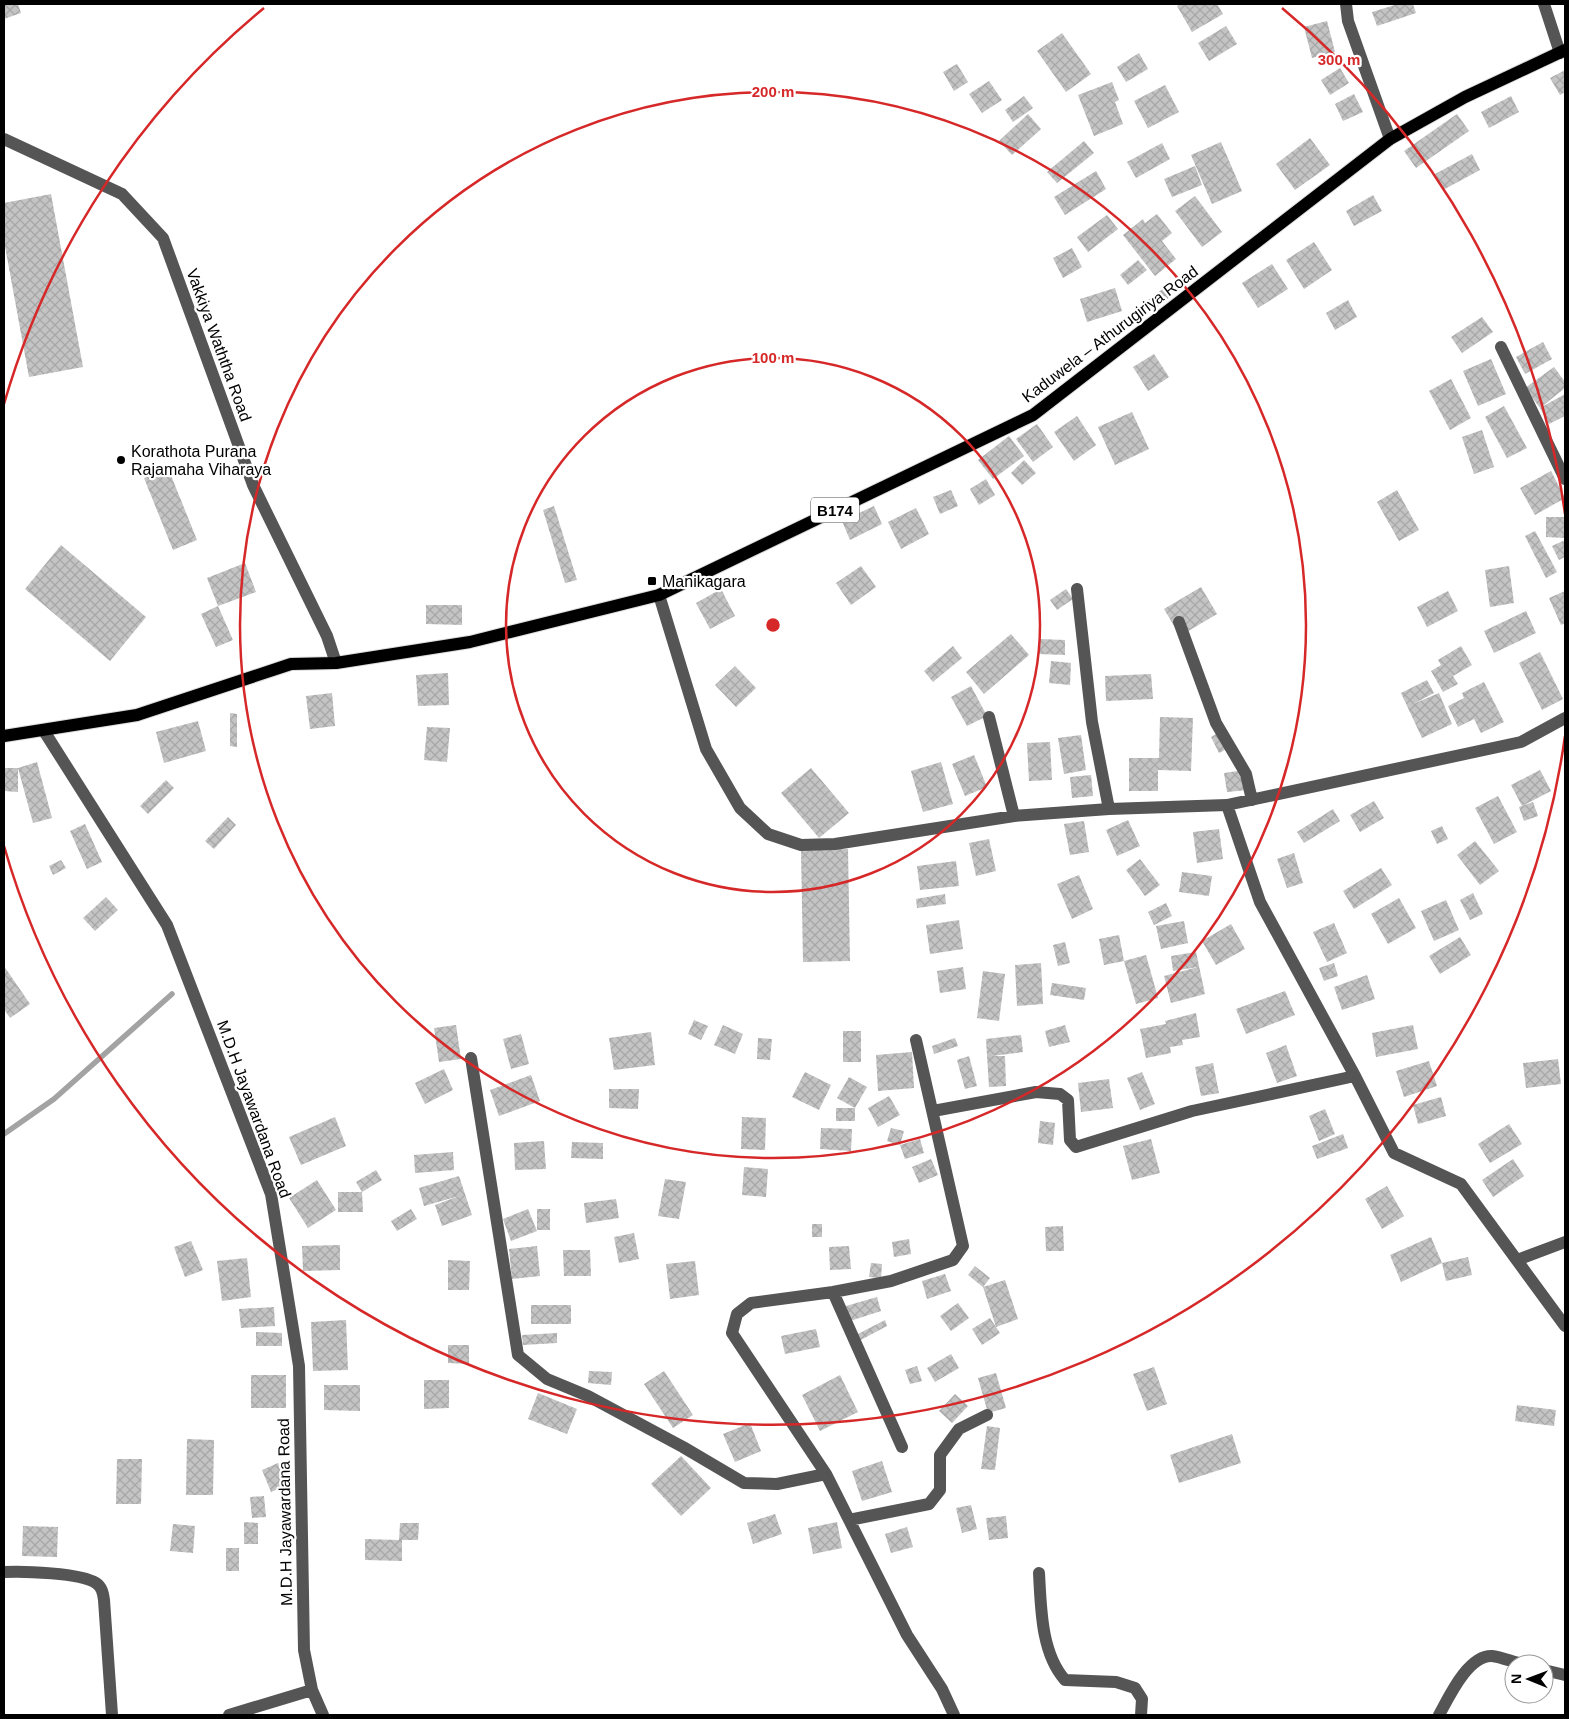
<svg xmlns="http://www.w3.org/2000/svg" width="1569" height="1719" font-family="Arial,sans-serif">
<defs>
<pattern id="building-cross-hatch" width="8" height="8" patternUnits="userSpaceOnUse" patternTransform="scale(1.25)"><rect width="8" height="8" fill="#c4c4c4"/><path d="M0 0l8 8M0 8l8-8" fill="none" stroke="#a7a7a7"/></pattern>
</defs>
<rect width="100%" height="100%" fill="#fff"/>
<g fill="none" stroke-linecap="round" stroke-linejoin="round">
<!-- stream -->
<path stroke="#a3a3a3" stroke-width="5.5" d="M4,1134L54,1099L172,994"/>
</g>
<!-- building -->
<path fill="url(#building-cross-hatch)" d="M4,4H18L21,13L4,19Z
M1180,4H1217L1223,14L1192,32L1177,6Z
M1398,4H1413L1416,13L1377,26L1372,12Z
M1327,21L1335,52L1312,58L1304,27Z
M1226,26L1237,44L1209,61L1198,43Z
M1062,33L1091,74L1066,92L1037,51Z
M1139,53L1148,69L1126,82L1117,67Z
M957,64L968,82L954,91L943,72Z
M1340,68L1349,83L1330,95L1321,80Z
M1565,70V92L1560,95L1550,78Z
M989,81L1002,100L982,113L969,94Z
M1112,82L1119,100L1115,102L1123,124L1094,136L1078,95Z
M1165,85L1179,112L1148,128L1134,101Z
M1354,94L1363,112L1343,121L1335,104Z
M1024,96L1033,108L1013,122L1005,110Z
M1511,96L1519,112L1489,128L1481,112Z
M1028,114L1041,129L1012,155L999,141Z
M1457,114L1469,131L1416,168L1404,151Z
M1310,138L1330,165L1295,190L1276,164Z
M1084,141L1094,153L1057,183L1047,172Z
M1221,142L1242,191L1212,204L1191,155Z
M1162,143L1170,159L1136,178L1127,162Z
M1472,154L1480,170L1443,190L1435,174Z
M1195,166L1202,185L1172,197L1164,179Z
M1096,171L1106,189L1065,215L1054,197Z
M51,194L83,367L29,377L4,241V203Z
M1373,195L1382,211L1354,226L1346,211Z
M1195,196L1222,232L1202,247L1175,211Z
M1157,214L1172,233L1162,241L1176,259L1155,276L1123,235L1143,219L1145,223Z
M1107,215L1118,229L1088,252L1077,237Z
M1314,242L1332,270L1304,289L1286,260Z
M1072,248L1082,267L1063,278L1053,258Z
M1138,260L1147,270L1128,285L1120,275Z
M1272,264L1288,289L1258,308L1242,283Z
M1115,288L1122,311L1087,322L1080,299Z
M1164,288L1171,296L1151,312L1144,303Z
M1348,300L1357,317L1335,330L1326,313Z
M1482,317L1493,332L1462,353L1451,337Z
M1543,342L1552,359L1525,374L1516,357Z
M1154,354L1169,377L1148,391L1133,367Z
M1491,359L1506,394L1478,406L1463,371Z
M1554,367L1565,382V388L1540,408L1525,388Z
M1451,379L1471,418L1450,430L1429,391Z
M1565,394V416L1549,424L1540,408Z
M1504,406L1527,448L1507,458L1485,417Z
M1132,412L1149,449L1115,465L1098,427Z
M1077,416L1096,445L1074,461L1054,432Z
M1037,424L1053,447L1033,462L1016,439Z
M1482,430L1494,467L1474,474L1462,437Z
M1009,436L1024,456L993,479L978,460Z
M1024,460L1036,473L1022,485L1011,473Z
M168,468L197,540L173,550L144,478Z
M1551,471L1565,498L1535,515L1520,488Z
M986,479L995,495L979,505L970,489Z
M951,490L958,506L940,514L933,497Z
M1397,490L1419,530L1399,541L1377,502Z
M554,506L577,580L565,583L543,510Z
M874,506L882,524L850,540L842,521Z
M916,508L929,534L901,549L888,522Z
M1546,517H1565V538L1546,537Z
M1535,531L1557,572L1546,578L1525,536Z
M1565,540V557L1559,560L1552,546Z
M61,545L146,617L110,661L25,589Z
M245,563L256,592L218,606L207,578Z
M861,566L876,587L851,605L836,583Z
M1509,566L1514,603L1490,607L1485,570Z
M1201,587L1217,614L1180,636L1164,609Z
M721,589L735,616L710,629L696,603Z
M1066,589L1073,599L1057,610L1050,600Z
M1448,591L1458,611L1427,627L1417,607Z
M1565,591V623L1561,625L1549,598Z
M426,605H462V625L426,624Z
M218,606L233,640L216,647L201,614Z
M1526,611L1536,633L1494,653L1484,631Z
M1011,634L1029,655L984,694L966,672Z
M1040,639L1065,640V655L1039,654Z
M953,646L962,658L933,682L924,671Z
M1461,646L1472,665L1453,676L1458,684L1443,692L1431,671L1441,665L1438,660Z
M1540,652L1563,699L1542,710L1519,663Z
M1051,661L1071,663L1070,685L1049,683Z
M735,666L756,688L736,707L715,685Z
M448,673L449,705L418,706L416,675Z
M1151,674L1153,699L1106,701L1105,676Z
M1427,680L1434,693L1413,704L1439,693L1452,724L1422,738L1401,693Z
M1484,682L1504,722L1481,733L1474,719L1458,727L1448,706L1464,698L1462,693Z
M971,686L987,716L967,726L951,697Z
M332,693L335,726L310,729L306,696Z
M230,713L237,714V747L230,746Z
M1160,717L1193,718L1191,771L1158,770V791H1129V758H1159Z
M198,721L206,751L164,763L156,732Z
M427,727L450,728L447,762L424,760Z
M1223,730L1232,746L1219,753L1211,737Z
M1081,735L1086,770L1064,774L1058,738Z
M1050,742L1052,780L1029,781L1027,743Z
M974,755L987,787L965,796L952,764Z
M37,762L52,818L33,823L18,768Z
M941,762L953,804L923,812L911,771Z
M4,768H18V792L4,791Z
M811,768L849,813L819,838L781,793Z
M1245,770L1248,790L1227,792L1224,773Z
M1540,770L1551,791L1522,806L1511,785Z
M1091,775L1093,796L1072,798L1070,777Z
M166,780L174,788L148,814L140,806Z
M1498,796L1517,832L1494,844L1475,808Z
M1374,801L1384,818L1360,832L1350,815Z
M1533,802L1538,816L1524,821L1519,807Z
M1333,809L1340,821L1304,843L1297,832Z
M228,817L236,825L214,849L205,841Z
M1128,820L1140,846L1117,856L1106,830Z
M1084,821L1089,852L1070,855L1064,824Z
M85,824L102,862L87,869L70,831Z
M1442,826L1448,839L1437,844L1431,831Z
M1219,829L1223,859L1197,863L1193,832Z
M989,839L996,871L976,876L969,843Z
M1475,841L1499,871L1480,885L1457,855Z
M848,849L850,961L803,962L801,850Z
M1294,853L1303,883L1287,888L1277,859Z
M1140,859L1160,885L1145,896L1126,870Z
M61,860L66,868L53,875L49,866Z
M956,861L959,886L920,890L917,866Z
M1381,868L1392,885L1354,909L1343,891Z
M1182,872L1212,876L1209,896L1179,892Z
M1079,875L1093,909L1072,919L1057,884Z
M1473,893L1483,914L1470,920L1460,900Z
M945,894L946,904L917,908L916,899Z
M106,897L118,910L95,931L83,918Z
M1399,898L1416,928L1388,944L1371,914Z
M1446,900L1459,930L1434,941L1421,911Z
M1166,903L1172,916L1154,925L1148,912Z
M959,920L963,949L930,954L926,925Z
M1184,921L1188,943L1161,949L1156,926Z
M1334,923L1347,953L1327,962L1313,932Z
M1231,924L1245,949L1216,965L1202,941Z
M1119,935L1124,961L1104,965L1099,939Z
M1460,937L1471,955L1440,974L1429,956Z
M1065,942L1070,963L1058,966L1053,945Z
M1196,952L1205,994L1171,1003L1164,976L1198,967L1173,971L1171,956Z
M1146,955L1158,998L1136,1004L1124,961Z
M1041,963L1043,1004L1017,1006L1015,965Z
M1334,963L1338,976L1324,981L1319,968Z
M4,966L30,1004L10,1018L4,1009Z
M963,967L966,989L940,993L937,971Z
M983,971L1005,974L999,1021L977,1018Z
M1367,975L1375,999L1342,1010L1334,987Z
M1052,983L1086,988L1084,1000L1050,995Z
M1285,991L1295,1015L1246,1034L1236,1009Z
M1196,1013L1200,1037L1182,1040L1183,1045L1170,1047L1171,1053L1146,1058L1140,1029L1166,1024L1165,1021Z
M694,1020L708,1026L701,1040L688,1034Z
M456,1025L461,1059L439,1062L434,1028Z
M723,1025L743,1034L735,1054L714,1045Z
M1065,1025L1070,1042L1049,1047L1045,1031Z
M1413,1025L1418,1049L1376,1057L1372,1033Z
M843,1031H861V1062H843Z
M651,1032L655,1065L614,1070L609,1038Z
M521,1034L529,1064L511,1069L503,1039Z
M1021,1035L1023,1052L992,1056H1005L1006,1086L989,1087L986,1039Z
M758,1038L772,1039L770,1060L757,1059Z
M955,1038L958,1046L934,1054L932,1046Z
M1286,1045L1297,1076L1277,1083L1266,1053Z
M912,1052L914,1088L878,1091L876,1055Z
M969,1056L977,1086L965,1089L957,1060Z
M1558,1059L1561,1084L1526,1088L1523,1063Z
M1429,1061L1437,1086L1404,1097L1396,1071Z
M1213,1063L1219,1093L1201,1096L1195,1067Z
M444,1069L453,1090L425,1104L415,1083Z
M805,1072L831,1085L819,1110L792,1097Z
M1142,1072L1155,1104L1140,1110L1127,1078Z
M531,1075L540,1101L499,1116L490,1090Z
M849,1077L867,1087L855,1108L837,1098Z
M1109,1079L1113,1108L1081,1112L1078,1083Z
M609,1089H639L638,1109L609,1108Z
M889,1096L900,1115L878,1127L868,1108Z
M1441,1097L1446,1116L1418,1124L1413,1105Z
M836,1108H855V1121H836Z
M1325,1109L1335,1134L1319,1141L1309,1116Z
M335,1117L346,1146L301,1165L289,1137Z
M742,1117L766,1118L765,1150L741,1149Z
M1040,1121L1055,1123L1053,1145L1038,1143Z
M1509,1124L1522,1144L1490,1163L1478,1144Z
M821,1128L852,1129L851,1151L820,1149Z
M891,1128L904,1131L900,1145L887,1141Z
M1343,1134L1348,1148L1317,1159L1312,1146Z
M920,1139L924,1153L905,1159L900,1145Z
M1151,1139L1160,1173L1132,1180L1123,1146Z
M544,1141L546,1169L515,1170L514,1143Z
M572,1142L603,1143V1159L571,1158Z
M453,1152L454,1170L415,1173L414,1155Z
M931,1159L938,1175L919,1183L912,1167Z
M1513,1159L1524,1176L1493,1197L1482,1180Z
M744,1167L768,1169L766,1197L742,1195Z
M376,1170L382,1180L362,1192L356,1182Z
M459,1176L472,1215L442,1226L435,1205L459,1196L424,1206L419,1188Z
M665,1179L686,1182L679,1219L658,1216Z
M317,1180L336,1210L308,1228L289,1198Z
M1387,1186L1404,1216L1382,1229L1365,1199Z
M338,1192H362L363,1212H338Z
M616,1199L619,1218L586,1223L584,1203Z
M411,1209L417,1219L397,1231L391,1221Z
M528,1209L537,1231L511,1241L503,1219Z
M537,1209H550V1230H537Z
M812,1224H822V1237H812Z
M1063,1226L1064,1251H1046L1045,1227Z
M634,1233L639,1259L619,1263L614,1237Z
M1431,1237L1442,1263L1401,1282L1390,1255Z
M909,1239L911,1254L894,1257L892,1242Z
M191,1241L203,1270L185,1277L174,1247Z
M340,1245V1270L303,1271L302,1246Z
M537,1246L540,1276L512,1279L509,1249Z
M849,1246L851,1269L830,1270L829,1247Z
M563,1250H590L591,1276H564Z
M1468,1257L1472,1275L1446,1281L1442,1263Z
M247,1258L251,1297L222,1301L217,1261Z
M448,1260L470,1261L469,1290H448Z
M695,1261L699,1295L670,1299L666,1264Z
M871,1263L882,1264L881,1278L869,1277Z
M975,1266L990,1278L983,1287L968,1275Z
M945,1274L951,1291L927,1299L922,1281Z
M1005,1280L1018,1319L996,1327L983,1287Z
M877,1297L881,1311L850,1321L846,1306Z
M958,1303L969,1318L951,1331L940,1316Z
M531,1305H571V1324H531Z
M274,1307L275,1326L241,1328L239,1309Z
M990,1318L1000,1333L982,1345L972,1329Z
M346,1320L348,1370L313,1371L311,1322Z
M885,1320L887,1326L857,1342L854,1336Z
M816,1329L820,1347L785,1354L781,1336Z
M256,1332L282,1333V1346H256Z
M557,1333V1343L523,1345L522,1335Z
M448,1345H469V1364L448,1363Z
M951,1354L959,1368L935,1382L927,1368Z
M917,1366L922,1381L910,1384L905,1370Z
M1154,1367L1167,1404L1147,1411L1133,1374Z
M589,1371L612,1372L611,1385L588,1383Z
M664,1371L693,1415L673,1428L644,1384Z
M996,1373L1006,1408L988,1413L978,1378Z
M251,1375H286V1408H251Z
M840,1375L858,1412L820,1431L802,1395Z
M424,1380H449V1408L424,1409Z
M324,1385H360V1411L324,1410Z
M538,1393L577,1409L567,1434L528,1419Z
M955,1394L968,1406L952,1423L939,1411Z
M1517,1405L1556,1410L1554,1426L1515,1421Z
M750,1423L761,1451L735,1462L723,1434Z
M987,1426L1000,1428L995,1470L981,1469Z
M1232,1434L1241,1463L1179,1483L1170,1455Z
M187,1439L214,1440L213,1495H186Z
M681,1456L711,1488L681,1516L651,1484Z
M117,1459H142L141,1504H116Z
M882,1461L892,1492L862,1501L852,1471Z
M278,1463L287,1485L271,1492L262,1470Z
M264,1496L266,1517L252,1518L250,1497Z
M971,1505L977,1529L962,1533L956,1508Z
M775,1514L782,1534L753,1544L747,1523Z
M1006,1516L1008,1538L989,1540L986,1518Z
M244,1522L258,1523V1544H244Z
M837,1522L842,1548L813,1554L808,1528Z
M400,1523H419L418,1540H402V1561L365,1560V1539L399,1540Z
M173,1524L195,1526L193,1553L170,1551Z
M23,1526L58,1527L57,1557L22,1556Z
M907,1527L913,1547L891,1553L885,1534Z
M226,1548H239V1571H226Z"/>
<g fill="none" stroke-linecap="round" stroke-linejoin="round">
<!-- major casing -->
<g stroke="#dbdbdb" stroke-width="14">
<path id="major" d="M4,736L137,715L291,664L336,663L470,642L659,595L1033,415L1390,139L1465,97L1565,50"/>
</g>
<!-- minor -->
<path stroke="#555" stroke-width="12" d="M1346,4L1348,21L1390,139
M1544,4L1560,53
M4,139L122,194L163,238L253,485L327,636L336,663
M1501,347L1565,479
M1077,589L1092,722L1109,809
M659,595L706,749L740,808L768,834L801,845L835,844L1014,816L1109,809L1227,805L1521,742L1565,718
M1179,622L1216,723L1246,774L1252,800
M989,717L1014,816
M44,731L167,925L271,1194L299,1366L304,1650L312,1690L323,1715
M1227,805L1260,902L1355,1076L1394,1153L1461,1184L1565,1326
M916,1040L963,1246L953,1260L891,1281L833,1292L751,1303L737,1314L732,1333L826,1474L907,1635L942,1689L954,1715
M471,1058L518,1355L547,1379L588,1396L683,1447L744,1483L777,1484L826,1474
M933,1111L1036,1092L1060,1094L1068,1100L1070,1140L1076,1147L1192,1111L1355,1076
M1517,1260L1565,1242
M833,1292L902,1447
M849,1520L929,1504L940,1490V1455L959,1429L987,1415
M4,1572C23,1571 81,1573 96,1583C102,1587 103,1593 104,1600L112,1715
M1039,1573C1041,1608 1041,1653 1065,1680L1116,1682L1135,1688L1142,1699L1141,1715
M1544,1670L1565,1675
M229,1715L312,1690
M1439,1715C1449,1697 1468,1655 1492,1656C1501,1657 1513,1662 1522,1664"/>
<!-- major -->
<use href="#major" stroke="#000" stroke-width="12"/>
</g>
<!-- distance rings -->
<g fill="none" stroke="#d62828" stroke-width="2.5">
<circle cx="773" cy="625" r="267"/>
<circle cx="773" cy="625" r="533"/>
<path d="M1565 736A800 800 0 0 1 4 846M4 404A800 800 0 0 1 264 8M1282 8A800 800 0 0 1 1565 514"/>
</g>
<!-- markers -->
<g fill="#000" stroke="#fff" stroke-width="2">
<circle cx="121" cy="460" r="5"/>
<rect x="647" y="576" width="10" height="10" rx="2.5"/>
</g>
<g text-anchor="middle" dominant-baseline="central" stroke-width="4.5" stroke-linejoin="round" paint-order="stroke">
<!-- shield labels -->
<rect fill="#fff" stroke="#4c4c4c" stroke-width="1" x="811" y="497.5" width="48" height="25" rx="4"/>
<g font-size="15" font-weight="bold" fill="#000">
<text x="835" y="510">B174</text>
</g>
<!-- street labels -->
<g font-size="16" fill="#000" stroke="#fff">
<text transform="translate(1110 334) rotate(-37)">Kaduwela – Athurugiriya Road</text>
<text transform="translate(219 345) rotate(70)">Vakkiya Waththa Road</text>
<text transform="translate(254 1109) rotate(70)">M.D.H Jayawardana Road</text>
<text transform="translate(285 1512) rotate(-91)">M.D.H Jayawardana Road</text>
</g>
<!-- poi labels -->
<g font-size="16" fill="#000" stroke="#fff" text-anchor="start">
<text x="131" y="451">Korathota Purana<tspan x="131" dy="18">Rajamaha Viharaya</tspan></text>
<text x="662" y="581">Manikagara</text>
</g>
</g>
<circle cx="773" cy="625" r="8" fill="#d62828" stroke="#fff" stroke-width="2.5"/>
<g font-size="15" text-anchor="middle" font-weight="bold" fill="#d62828" stroke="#fff" stroke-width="4.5" stroke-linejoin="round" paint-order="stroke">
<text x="1339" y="65">300 m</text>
<text x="773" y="97">200 m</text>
<text x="773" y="363">100 m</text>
</g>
<!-- border -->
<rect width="1569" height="1719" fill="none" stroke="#000000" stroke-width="10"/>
<!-- north arrow -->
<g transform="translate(1529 1679) rotate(271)"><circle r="24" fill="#ffffff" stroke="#999999"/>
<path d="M0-4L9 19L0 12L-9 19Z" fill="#000000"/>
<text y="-8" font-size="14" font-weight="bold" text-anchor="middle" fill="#000000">N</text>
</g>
</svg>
